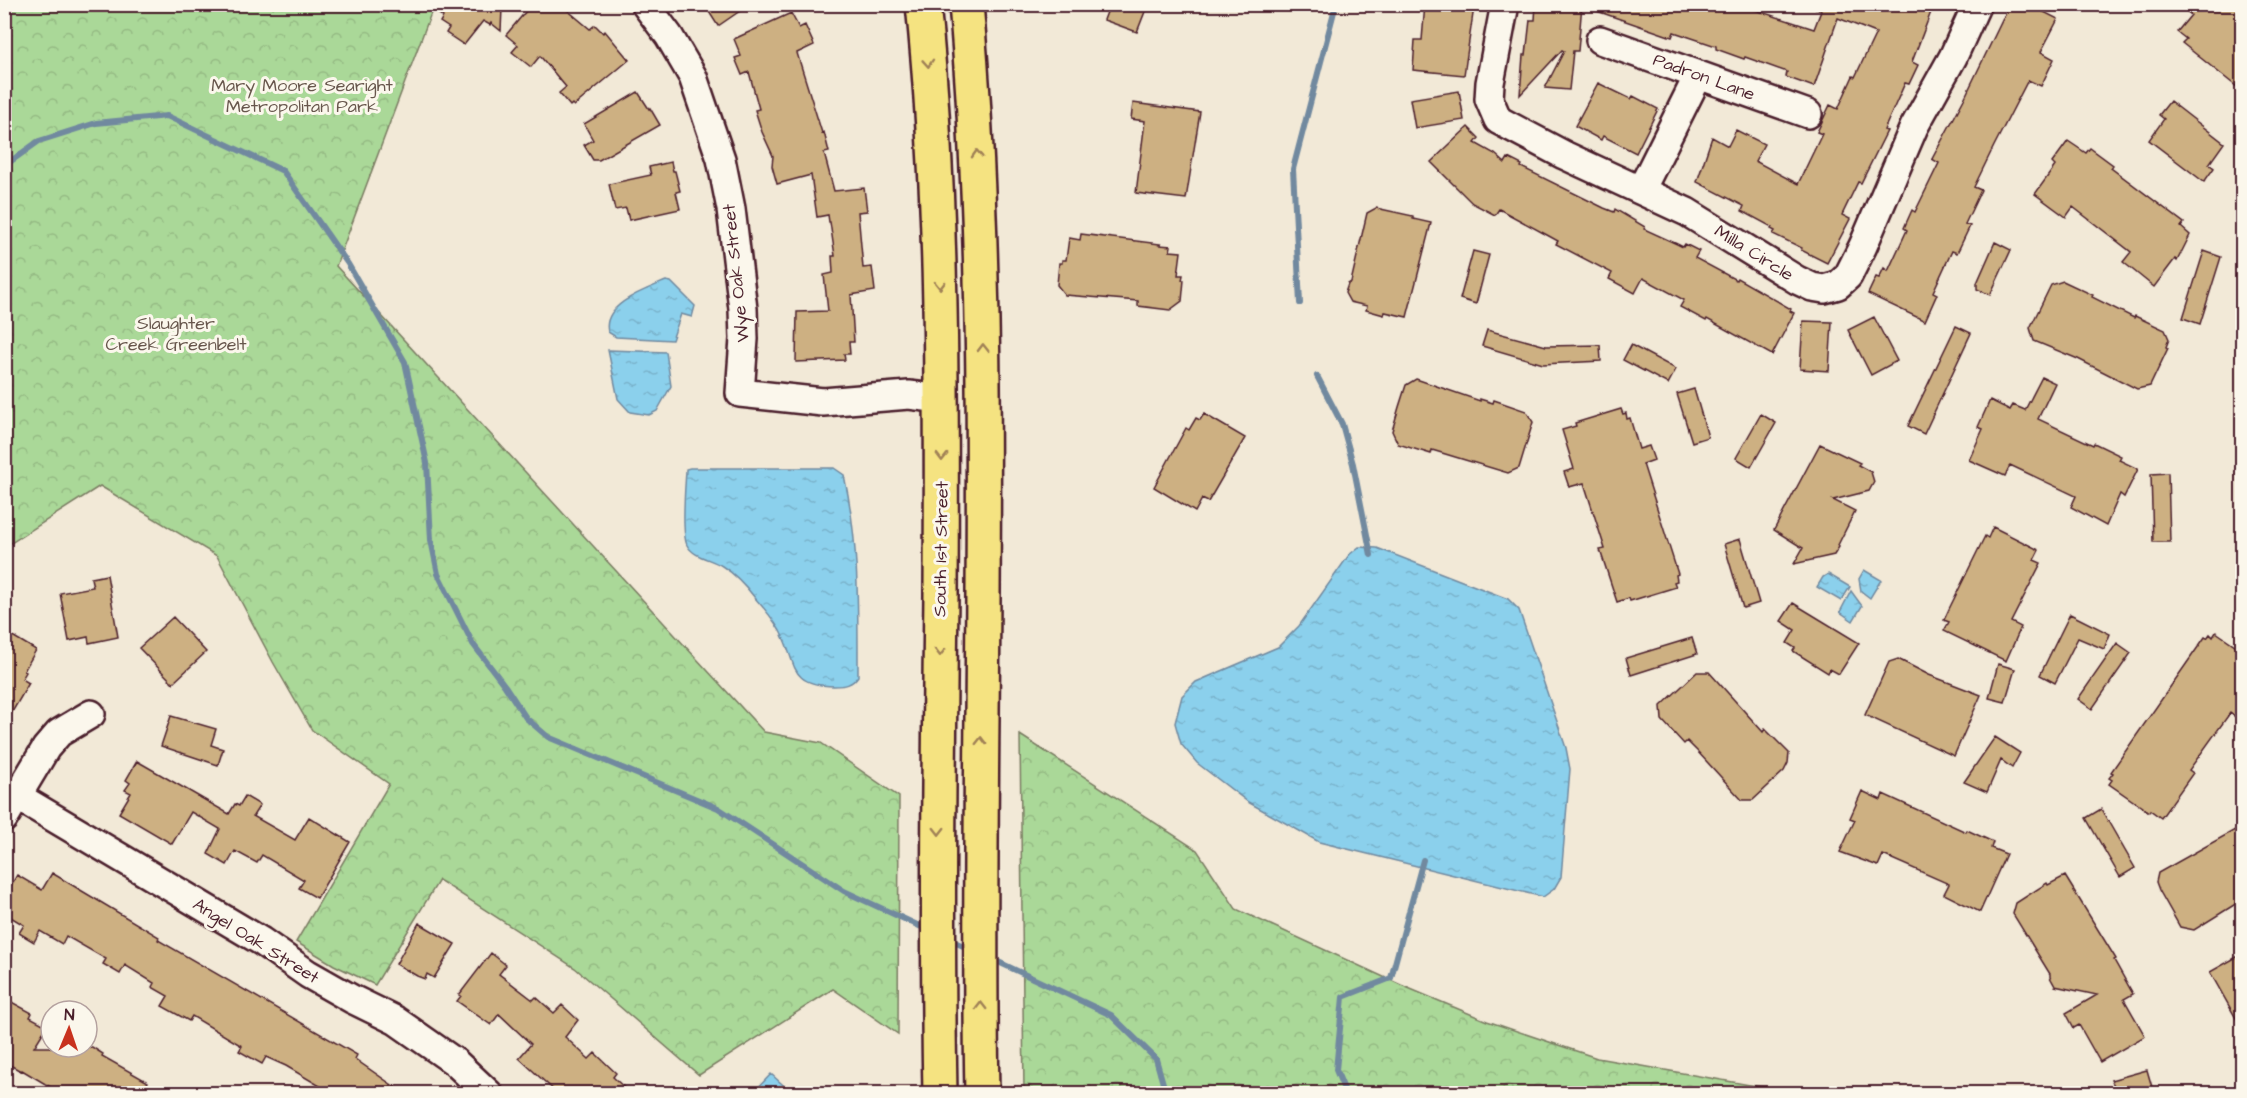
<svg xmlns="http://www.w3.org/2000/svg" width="2247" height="1098" font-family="'Architects Daughter',sans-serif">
<defs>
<pattern id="park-crowns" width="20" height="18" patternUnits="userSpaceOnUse" patternTransform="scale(1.5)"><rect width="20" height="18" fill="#aad898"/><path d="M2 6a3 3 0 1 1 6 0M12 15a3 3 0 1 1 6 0" fill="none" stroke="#94b983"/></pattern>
<pattern id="water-ripples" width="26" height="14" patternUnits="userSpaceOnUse" patternTransform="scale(1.5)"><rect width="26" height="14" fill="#8bd0ec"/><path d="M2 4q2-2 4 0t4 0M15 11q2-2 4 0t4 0" fill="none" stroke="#79b2cb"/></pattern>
</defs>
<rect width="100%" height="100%" fill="#f2e9d7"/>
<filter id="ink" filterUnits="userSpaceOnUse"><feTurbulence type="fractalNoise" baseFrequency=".0167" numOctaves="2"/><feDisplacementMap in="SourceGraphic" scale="12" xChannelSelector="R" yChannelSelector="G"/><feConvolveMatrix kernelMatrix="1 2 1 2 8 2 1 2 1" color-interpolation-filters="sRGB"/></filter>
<g filter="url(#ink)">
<!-- park -->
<path fill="url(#park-crowns)" stroke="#7a7c62" stroke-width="1.5" d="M5,5H434L336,266L764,732L821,743L899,797L898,1034L833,989L699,1075L575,968L439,880L375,985L334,965L296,942L389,784L312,730L273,662L217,556L100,486L5,547Z
M1020,735L1197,850L1236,909L1401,985L1487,1021L1597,1058L1778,1090L1787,1093H1024Z"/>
<!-- water -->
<path fill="url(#water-ripples)" stroke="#71899f" stroke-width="1.5" d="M666,281L671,282L695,306L692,317L681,314L672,340L616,337L608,332C601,304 647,289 666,281Z
M608,350L666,352L671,386L657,411L649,415L630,412L618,399Z
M834,468L844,475C859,542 858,608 858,676C852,685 845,686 834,686C787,685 798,664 780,631C773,619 764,608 755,598C746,586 735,574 722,566C711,559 693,557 687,545C681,532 685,488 686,471V469L690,468Z
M1359,547L1377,548L1508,599L1519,610L1566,748L1570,769L1561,877L1554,889L1543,897L1319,842L1248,802L1197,763L1181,744L1175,723L1182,696L1196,682L1278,647L1299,626L1349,555Z
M1864,570L1881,580L1870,598L1861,591L1859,579Z
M1828,574L1850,587L1841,601L1817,587L1823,577Z
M1851,591L1862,606L1853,621L1840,612Z
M771,1074L792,1093H753Z"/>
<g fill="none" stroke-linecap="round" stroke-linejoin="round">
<!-- stream -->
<path stroke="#71899f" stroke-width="6" d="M4,166L39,141L96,123L167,116L283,171L348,264L405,362L427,463L431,540L438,574L473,644L505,686L526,718L548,737L718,808L844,891L928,930
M1300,303L1293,169L1336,4
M1317,376L1342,424L1353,464L1371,555
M948,939L972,950
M992,959L1111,1015L1156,1059L1166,1094
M1346,1094L1336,1070L1343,997L1391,978L1423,860"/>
</g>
<!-- building -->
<path fill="#cdb082" stroke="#4a1f2b" stroke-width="1.5" d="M425,4H504L502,8L501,31L491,23L490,25L483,21L464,45L446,33L449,28L440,22L443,17Z
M532,4H560L590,29L595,25L603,33L605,31L629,60L574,106L572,104L570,106L559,93L566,87L540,56L531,67L512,52L518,45L506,35Z
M704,4H750L718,26Z
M1110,4H1148L1137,32L1104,20Z
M1425,4L1474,7L1464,75L1413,70L1415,40H1422Z
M1536,4H1582L1578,51H1573L1569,90L1545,88L1564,51L1562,50L1520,95L1523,55H1526L1530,20H1535Z
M1585,4H1737L1814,29L1821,11L1807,4H1934L1912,62L1918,65L1909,84L1905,83L1884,130L1887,131L1861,183L1858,182L1842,215L1850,219L1827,263L1801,250L1802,248L1773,234L1775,231L1771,229L1772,227L1742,211L1744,206L1697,182L1712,137L1728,146L1736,130L1764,144L1755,161L1798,184L1822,134L1817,132L1830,105L1838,109L1853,76L1855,77L1876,33L1838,18L1814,87L1786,77L1787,72L1745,57L1744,59L1716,49V46L1674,32L1672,37L1585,7Z
M2010,4H2028L2058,19L2041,52L2054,59L2041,86L2028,80L1994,146L1974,187L1981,190L1965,224L1970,226L1957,253L1952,251L1933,292L1937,294L1925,321L1868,294L1876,277L1879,278L1884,268L1888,271L1907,230L1904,228L1912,210L1915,212L1939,163L1932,159L1964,99Z
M2178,4H2242V91L2182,43L2186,39L2177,32L2191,15Z
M791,13L799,28L805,25L814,45L797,53L822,133L824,132L829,152L824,153L834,191L864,188L867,211L858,212L863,268L872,267L875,291L851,295L854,342H849L850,354H844L845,360L796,362L797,312L828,311L824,275L833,273L832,256H835L830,222H829L828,215L817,217L811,175L777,184L772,166L773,156L762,132L755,110L759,109L749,72L742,75L735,58L741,56L734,39Z
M1598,83L1631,99L1633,96L1658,109L1636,153L1603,136L1601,140L1575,126Z
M1459,91L1464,120L1415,128L1410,99Z
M638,92L649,109L650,108L660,125L599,160H593L584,145L593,140L584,124Z
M2170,101L2224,143L2209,164L2214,168L2204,182L2149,140L2164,119L2159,115Z
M1133,103L1200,112L1186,199L1136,193L1145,121L1131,119Z
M1468,127L1479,138L1475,143L1495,154L1505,163L1508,158L1522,165L1521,167L1604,208L1614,212L1615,209L1645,227L1644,229L1677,244L1683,247L1685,244L1699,251L1695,258L1736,280L1737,278L1791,309L1790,311L1794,313L1772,355L1707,319L1706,321L1680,307L1684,300L1643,278L1635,293L1609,279L1612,273L1556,244L1558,241L1547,235L1499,209L1495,215L1472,203L1431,162Z
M2068,141L2086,153L2090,148L2113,165L2111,168L2184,223L2181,227L2190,235L2177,261L2175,259L2154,287L2123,262L2131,252L2073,207L2066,217L2035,194L2055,166L2052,163Z
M671,162L673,171H675L680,191L676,192L680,209L629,220L626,208L615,210L609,184L651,175L649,167Z
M1376,208L1413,216V219L1431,223L1407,317L1385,312L1384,315L1366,310L1367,306L1350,302L1345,293L1348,284L1351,282L1367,213Z
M1081,234L1160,244L1159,245L1171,246L1170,251L1181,252L1178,275H1183L1182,280H1184L1182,301L1170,310L1138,306V301L1065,295L1057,285L1059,263H1062V260H1066L1069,238L1080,240Z
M1995,242L2011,250L1990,295L1977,289V283Z
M1473,251L1489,255L1476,304L1460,299Z
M2204,251L2221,257L2200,324L2183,318Z
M2063,281L2093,295L2092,297L2134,318L2135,316L2165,330L2169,339L2166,347L2168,348L2150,386L2137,389L2078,359L2034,341L2030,328L2051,285Z
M1874,317L1897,361L1871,375L1848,330Z
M1803,321L1832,322L1829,371L1800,369Z
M1956,326L1971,333L1924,434L1908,426Z
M1487,330L1546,346L1600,345L1601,361L1543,364L1482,346Z
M1631,345L1676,369L1668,384L1623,360Z
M2042,377L2055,383L2038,419L2093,445L2094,443L2121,456L2119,460L2138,469L2124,497L2120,494L2106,526L2071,507L2076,496L2010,465L2005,476L1969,460L1983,429L1978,427L1990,400L2010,410L2013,405L2025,410Z
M1416,379L1480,401V399L1493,403L1494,400L1526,411L1533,422L1519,468L1508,473L1432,450L1431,454L1398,444L1392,431L1399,407L1406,385Z
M1694,389L1708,437L1692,442L1677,394Z
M1621,409L1623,414L1626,413L1627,419L1630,418L1639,449L1649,446L1654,460L1643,464L1678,574L1676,575L1677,581L1674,582L1676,587L1630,601L1629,598L1617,602L1600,550L1605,549L1584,483L1569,487L1564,472L1574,469L1562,430L1576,426L1575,423Z
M1204,414L1245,438L1208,502L1202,499L1195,512L1154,487L1186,428L1189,430L1196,418L1200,420Z
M1761,414L1776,423L1751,467L1736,458Z
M1820,444L1860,463L1858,465L1871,472L1874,482L1869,491L1833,500L1855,511L1838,545L1839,547L1834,555L1794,564L1803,548L1774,530Z
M2168,473L2170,542H2153L2151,474Z
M1993,527L2039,550L2034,560L2041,563L2011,622L2021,627L2006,661L1944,631L1949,622L1944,620L1949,609L1985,536L1988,538Z
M1740,539L1759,603L1743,608L1724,544Z
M107,575L118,637L89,643L88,637L69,641L60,593L93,587L91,578Z
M1793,603L1859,643L1839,674L1830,669L1828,673L1793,651L1795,648L1787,643L1795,630L1781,621Z
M2070,614L2110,634L2104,649L2078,638L2055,683L2040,675Z
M173,617L206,652L173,683L139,648Z
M4,631L36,650L24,671L26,672L22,679L29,683L4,726Z
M2216,632L2242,650V722L2230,713L2189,770L2193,773L2161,818L2150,810L2149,812L2109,784L2112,780L2109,778L2113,773L2111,772L2205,637L2207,638L2210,634L2213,637Z
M1692,638L1697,654L1631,675L1626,658Z
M2117,643L2131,653L2092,709L2078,699Z
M1898,659L1929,675L1981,695L1954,756L1865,715L1889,662Z
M1998,664L2015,669L2005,702L1989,698Z
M1697,672H1709L1763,732L1765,729L1789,753L1788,763L1784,771L1753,800H1742L1697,751L1687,741L1684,744L1662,720L1661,706Z
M171,716L216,729L211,745L223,749L218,765L161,746Z
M1995,737L2020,753L2012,768L2001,760L1987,792L1964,782Z
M137,761L229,814L235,804L239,806L245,796L260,805L253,816L295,840L309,817L350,842L317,898L299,888L304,880L262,855L257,863L235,851L227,865L208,854L220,829L191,812L172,844L119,813L131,793L125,790L130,783L126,780Z
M1862,791L1881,800L1883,794L1966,832L1967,830L1993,842L1991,848L2006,854L1980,912L1944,894L1949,884L1883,855L1878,866L1840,852L1855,820L1850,818Z
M2101,809L2135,868L2120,877L2086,818Z
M2242,826V900L2194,930L2180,927L2159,890L2156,882L2158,873Z
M52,873L159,937L158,940L357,1055L355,1059L405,1094H315L320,1086L286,1066L266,1057L262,1064L239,1051L242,1046L192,1016L189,1021L162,1006L168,996L152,987L154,983L125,965L120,974L103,964L106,959L66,936L62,944L40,931L34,942L19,933L24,925L4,913V897L17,875L42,890Z
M2065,876L2116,959L2114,960L2133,994L2124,999L2145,1036L2100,1062L2079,1025L2074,1028L2066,1013L2097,995L2055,986L2050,977V974L2013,914L2016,903L2047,883L2048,885Z
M419,923L455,944L434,978L427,974L425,979L417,976L396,964Z
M491,953L506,965L499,974L533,1000L536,997L554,1013L562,1005L578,1020L565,1037L589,1059L595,1053L616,1073L613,1077L631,1094H558L519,1058L531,1044L499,1014L491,1025L457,1001L461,996L459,995Z
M2242,954V1029L2210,972Z
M4,998L32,1013L30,1017L47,1026L34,1047H92L103,1054L102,1056L148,1082L141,1094H62L22,1070L21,1071L4,1062Z
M2147,1070L2154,1094H2119L2111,1080Z"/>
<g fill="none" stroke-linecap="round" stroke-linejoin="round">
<!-- minor casing -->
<g stroke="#4a1f2b" stroke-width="32">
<path id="minor" d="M645,4L669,36L693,77L721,159L731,209L743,309L744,339L740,393L823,402L909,395L942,399
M1505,4L1490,83L1489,99L1498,120L1564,155L1687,212L1797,280L1812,287L1824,289L1838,285L1848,276L1863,246L1914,127L1953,57L1977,4
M1600,40L1808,114
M1641,190L1698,76
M17,796L261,941L308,974L352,999L395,1020L455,1062L489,1094
M4,818L46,748L59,733L91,714"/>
</g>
<!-- major casing -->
<g stroke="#4a1f2b" stroke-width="38">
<path id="major" d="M923,4C943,201 942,398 941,595C939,761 937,927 940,1094
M966,4C998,367 975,730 982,1094"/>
</g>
<!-- minor -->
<use href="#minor" stroke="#fbf7ec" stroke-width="27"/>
<!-- major -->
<use href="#major" stroke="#f5e381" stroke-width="33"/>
</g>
<!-- one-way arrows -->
<defs><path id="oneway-chevron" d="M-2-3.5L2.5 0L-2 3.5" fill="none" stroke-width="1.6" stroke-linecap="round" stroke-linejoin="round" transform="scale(1.5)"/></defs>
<g stroke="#a08156">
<use href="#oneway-chevron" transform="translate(928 63) rotate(86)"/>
<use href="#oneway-chevron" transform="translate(977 154) rotate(-93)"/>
<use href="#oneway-chevron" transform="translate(940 285) rotate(89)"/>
<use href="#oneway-chevron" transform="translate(983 348) rotate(-91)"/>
<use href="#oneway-chevron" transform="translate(942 457) rotate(91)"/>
<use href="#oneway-chevron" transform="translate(940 652) rotate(91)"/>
<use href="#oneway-chevron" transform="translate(981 741) rotate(-89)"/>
<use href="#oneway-chevron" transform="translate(939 831) rotate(90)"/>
<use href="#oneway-chevron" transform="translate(981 1006) rotate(-90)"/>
</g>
</g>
<g text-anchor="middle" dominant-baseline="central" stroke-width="6" stroke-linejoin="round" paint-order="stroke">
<!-- street labels -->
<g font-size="18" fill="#4a1f2b" stroke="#fbf7ec">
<text transform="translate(1704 77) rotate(20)">Padron Lane</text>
<text transform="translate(1754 253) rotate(32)">Milla Circle</text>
<text transform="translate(736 273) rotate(-96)">Wye Oak Street</text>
<text transform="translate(941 549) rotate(-89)">South 1st Street</text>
<text transform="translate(256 941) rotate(32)">Angel Oak Street</text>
</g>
<!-- park labels -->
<g font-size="18" fill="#67564c" stroke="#fbf7ec">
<text x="302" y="85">Mary Moore Searight<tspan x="302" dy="21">Metropolitan Park</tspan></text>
<text x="176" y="323">Slaughter<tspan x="176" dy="21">Creek Greenbelt</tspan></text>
</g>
</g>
<!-- margin -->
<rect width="2247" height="1098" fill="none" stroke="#fbf7ec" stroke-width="24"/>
<rect x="12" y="12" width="2223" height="1074" fill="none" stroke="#4a1f2b" stroke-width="2" filter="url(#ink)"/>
<!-- north arrow -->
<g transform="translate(69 1029) rotate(2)"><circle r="28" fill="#fbf7ec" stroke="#b4a19f" stroke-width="1.5"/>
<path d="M0-4.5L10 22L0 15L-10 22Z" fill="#c8321e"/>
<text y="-9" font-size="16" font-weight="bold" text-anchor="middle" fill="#4a1f2b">N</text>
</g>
</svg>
